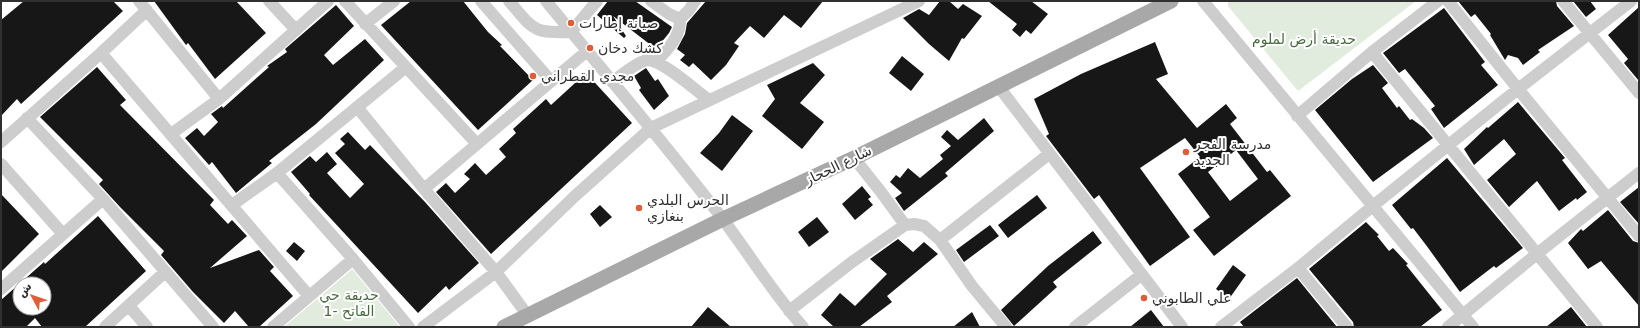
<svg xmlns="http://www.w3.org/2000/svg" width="1640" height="328" font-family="'DejaVu Sans',Cairo,sans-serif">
<rect width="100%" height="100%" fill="#fff"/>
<!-- green -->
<path fill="#e1ecde" d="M1228,1H1416L1298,91L1228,6Z
M352,269L400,327H284L349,272Z"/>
<!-- building -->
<path fill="#171717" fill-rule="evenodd" d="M24,1H113L123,11L21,104L17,99L1,116V20Z
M154,1H236L266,33L215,79L188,43L186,45Z
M411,1H463L488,32L502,45L500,46L533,80L478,130L381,25Z
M608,1H635L672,27L669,33L656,49L613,16L626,36L624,38L597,15Z
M706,1H823L801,28L784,15L764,38L750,26L734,43L739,46L726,65L711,80L693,63L689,67L680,60L685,55L677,49L685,34L687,23Z
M940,1H949L958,9L963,4L982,16L964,39L962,38L949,61L929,44L903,18L919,9L929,15Z
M988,1H1031L1048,14L1031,34L1026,30L1020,37L1012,30L1017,24Z
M1458,1H1556L1557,6L1574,26L1538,50L1540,52L1523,65L1518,58L1508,55L1505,60L1490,35L1491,34L1475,14L1471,17Z
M1573,1H1590L1596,9L1586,17Z
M336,5L354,26L324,55L333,65L365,39L384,60L316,124L269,161L272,163L236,193L212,162L209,165L185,138L197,128L204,136L218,122L211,114L222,106L223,108L269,67L267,66L287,52L285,49Z
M1639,7V81L1624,63L1628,59L1608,35Z
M1444,8L1485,62L1481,65L1498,85L1444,128L1431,109L1435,106L1405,69L1399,73L1383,53Z
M1155,42L1168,74L1156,79L1197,128L1226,104L1237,118L1230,124L1267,172L1270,170L1291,196L1214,256L1193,230L1210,217L1178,174L1200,157L1185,138L1140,168L1190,237L1150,266L1099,195L1094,199L1046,136L1049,134L1034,99L1081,74ZM1236,150L1258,179L1230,201L1208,172Z
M902,56L924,74L911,91L889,73Z
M813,63L825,75L800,103L824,122L802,149L762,116L775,99L767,85Z
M1373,65L1388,83L1382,88L1397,108L1399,106L1410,120L1412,119L1424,128L1433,138L1373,182L1315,110L1352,79Z
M97,67L126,100L120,105L214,200L210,205L228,224L232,220L247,236L210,268L259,250L274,267L270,271L293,296L259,327H249L235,311L224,323L193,292L161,255L164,251L120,207L99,184L103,180L40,117Z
M646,68L655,81L658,79L669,96L654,110L639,90L641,88L634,76Z
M586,73L632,123L491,254L436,192L446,183L455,193L470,179L464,174L475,163L486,175L506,157L499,149L516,133L513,129L546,99L551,105Z
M1518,102L1565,158L1562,160L1587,192L1577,200L1576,198L1559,211L1537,181L1509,207L1487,180L1516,154L1504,139L1474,165L1464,149L1487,127L1488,128Z
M732,115L753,131L722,171L700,153L719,133Z
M984,118L994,131L945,173L948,176L904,211L895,198L902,193L890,182L896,175L900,178L908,168L920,178L943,159L940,155L951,146L941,137L947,130L958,140Z
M348,132L365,150L370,145L425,202L479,263L449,290L446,286L418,313L309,195L310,194L291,172L310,156L316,162L327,152L337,164L327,173L350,198L364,184L335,153L345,144L340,139Z
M1447,158L1523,248L1496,268L1494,266L1460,292L1426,245L1413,228L1411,229L1392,205Z
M862,186L871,197L868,199L873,205L855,220L842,204Z
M1639,187V224L1620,202Z
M1,194L39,234L1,272Z
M1037,195L1047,208L1008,238L998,225Z
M600,205L612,217L600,227L590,214Z
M1608,210L1633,241L1639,243V306L1601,261L1588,269L1568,243L1581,229L1583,231Z
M98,216L146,271L85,327H42L35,318L26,327H1V300L44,262L45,264ZM20,284H44V308H20Z
M817,217L829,232L809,247L798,232Z
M1366,222L1379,235L1377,236L1389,251L1393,248L1408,264L1406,265L1442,310L1420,327H1354L1353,322L1309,269Z
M990,225L999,236L964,262L956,250Z
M1093,231L1102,243L1053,282L1057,287L1014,326L1001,310L1048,266Z
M898,239L913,252L924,242L938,254L887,296L892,302L859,327H834L821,315L840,293L855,306L887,274L870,259Z
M294,242L305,251L297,261L286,251Z
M1233,265L1246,275L1229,299L1216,289Z
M1297,278L1337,327H1244L1240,322Z
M708,307L731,327H691Z
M1571,307L1587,327H1546Z
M1151,310L1164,327H1130Z
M972,312L980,327H953Z"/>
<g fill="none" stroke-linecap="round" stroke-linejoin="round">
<!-- minor -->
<path stroke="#cdcdcd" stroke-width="12" d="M139,1L219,99
M269,1L296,30
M345,1L477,144
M481,1L551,81
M509,1C534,30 532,33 571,32L597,1
M546,1C605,73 665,144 722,218C749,254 773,293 803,327
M651,1L669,14L680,19L689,10L695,1
M1203,1L1473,327
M1448,1L1518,89L1639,236
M1563,1L1639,93
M365,24L394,1
M1372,52L1597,327
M101,53L309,296
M657,61C668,49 681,36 680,19
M612,82C621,76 634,64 644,61C658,55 696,91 709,100
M999,87L1182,327
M357,107L424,189L496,272L528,316
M1297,116L1372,52L1438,1
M27,118L103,199L213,327
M171,134L219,99L328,1
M1,142L101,53L147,10
M854,158L881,192L905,225
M1,164L63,234
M277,173L353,259L409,327
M424,189L587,51
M232,205L277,173L406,67
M940,240L1049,154
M1298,268L1347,327
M1,289L103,199
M129,306L147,327
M789,311L852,262L905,225L914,224L924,226L940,240L972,286L1006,327
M105,327L165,272
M273,327L353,259
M423,327L496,272L575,196L651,128L919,1
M1075,327L1141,275
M1221,327L1298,268L1374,205L1518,89L1631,1
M1448,327L1538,253L1639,173"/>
<!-- major -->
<path stroke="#a8a8a8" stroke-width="15" d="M504,327L723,219L854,158L1171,1"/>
</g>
<!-- markers -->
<g fill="#df5d39" stroke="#fff" stroke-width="1.5">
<circle cx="571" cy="23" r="4"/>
<circle cx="590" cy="48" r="4"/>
<circle cx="533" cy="76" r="4"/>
<circle cx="1186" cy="152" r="4"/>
<circle cx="639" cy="208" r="4"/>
<circle cx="1144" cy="298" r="4"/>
</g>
<g text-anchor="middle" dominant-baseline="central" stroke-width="4" stroke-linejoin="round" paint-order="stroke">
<!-- poi labels -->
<g font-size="14" fill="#303030" stroke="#fff" text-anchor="start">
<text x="579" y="23">صيانة إطارات</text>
<text x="598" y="48">كشك دخان</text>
<text x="541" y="76">مجدي القطراني</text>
<text x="1194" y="144">مدرسة الفجر<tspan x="1194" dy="16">الجديد</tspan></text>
<text x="647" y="200">الحرس البلدي<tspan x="647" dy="16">بنغازي</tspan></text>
<text x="1152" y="298">علي الطابوني</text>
</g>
<!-- park labels -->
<g font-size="14" fill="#466a3e" stroke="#fff">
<text x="1304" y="39">حديقة أرض لملوم</text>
<text x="349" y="295">حديقة حي<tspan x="349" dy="16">الفاتح -1</tspan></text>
</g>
<!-- street labels -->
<g font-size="14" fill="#303030" stroke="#fff">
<text transform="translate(838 165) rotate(-26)">شارع الحجاز</text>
</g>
</g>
<!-- border -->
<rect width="1640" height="328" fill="none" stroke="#303030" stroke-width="4"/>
<!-- north arrow -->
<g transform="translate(32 296) rotate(310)"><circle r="19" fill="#ffffff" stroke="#acacac"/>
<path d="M0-3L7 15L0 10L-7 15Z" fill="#df5d39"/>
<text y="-6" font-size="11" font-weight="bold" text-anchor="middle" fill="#303030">ش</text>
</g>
</svg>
